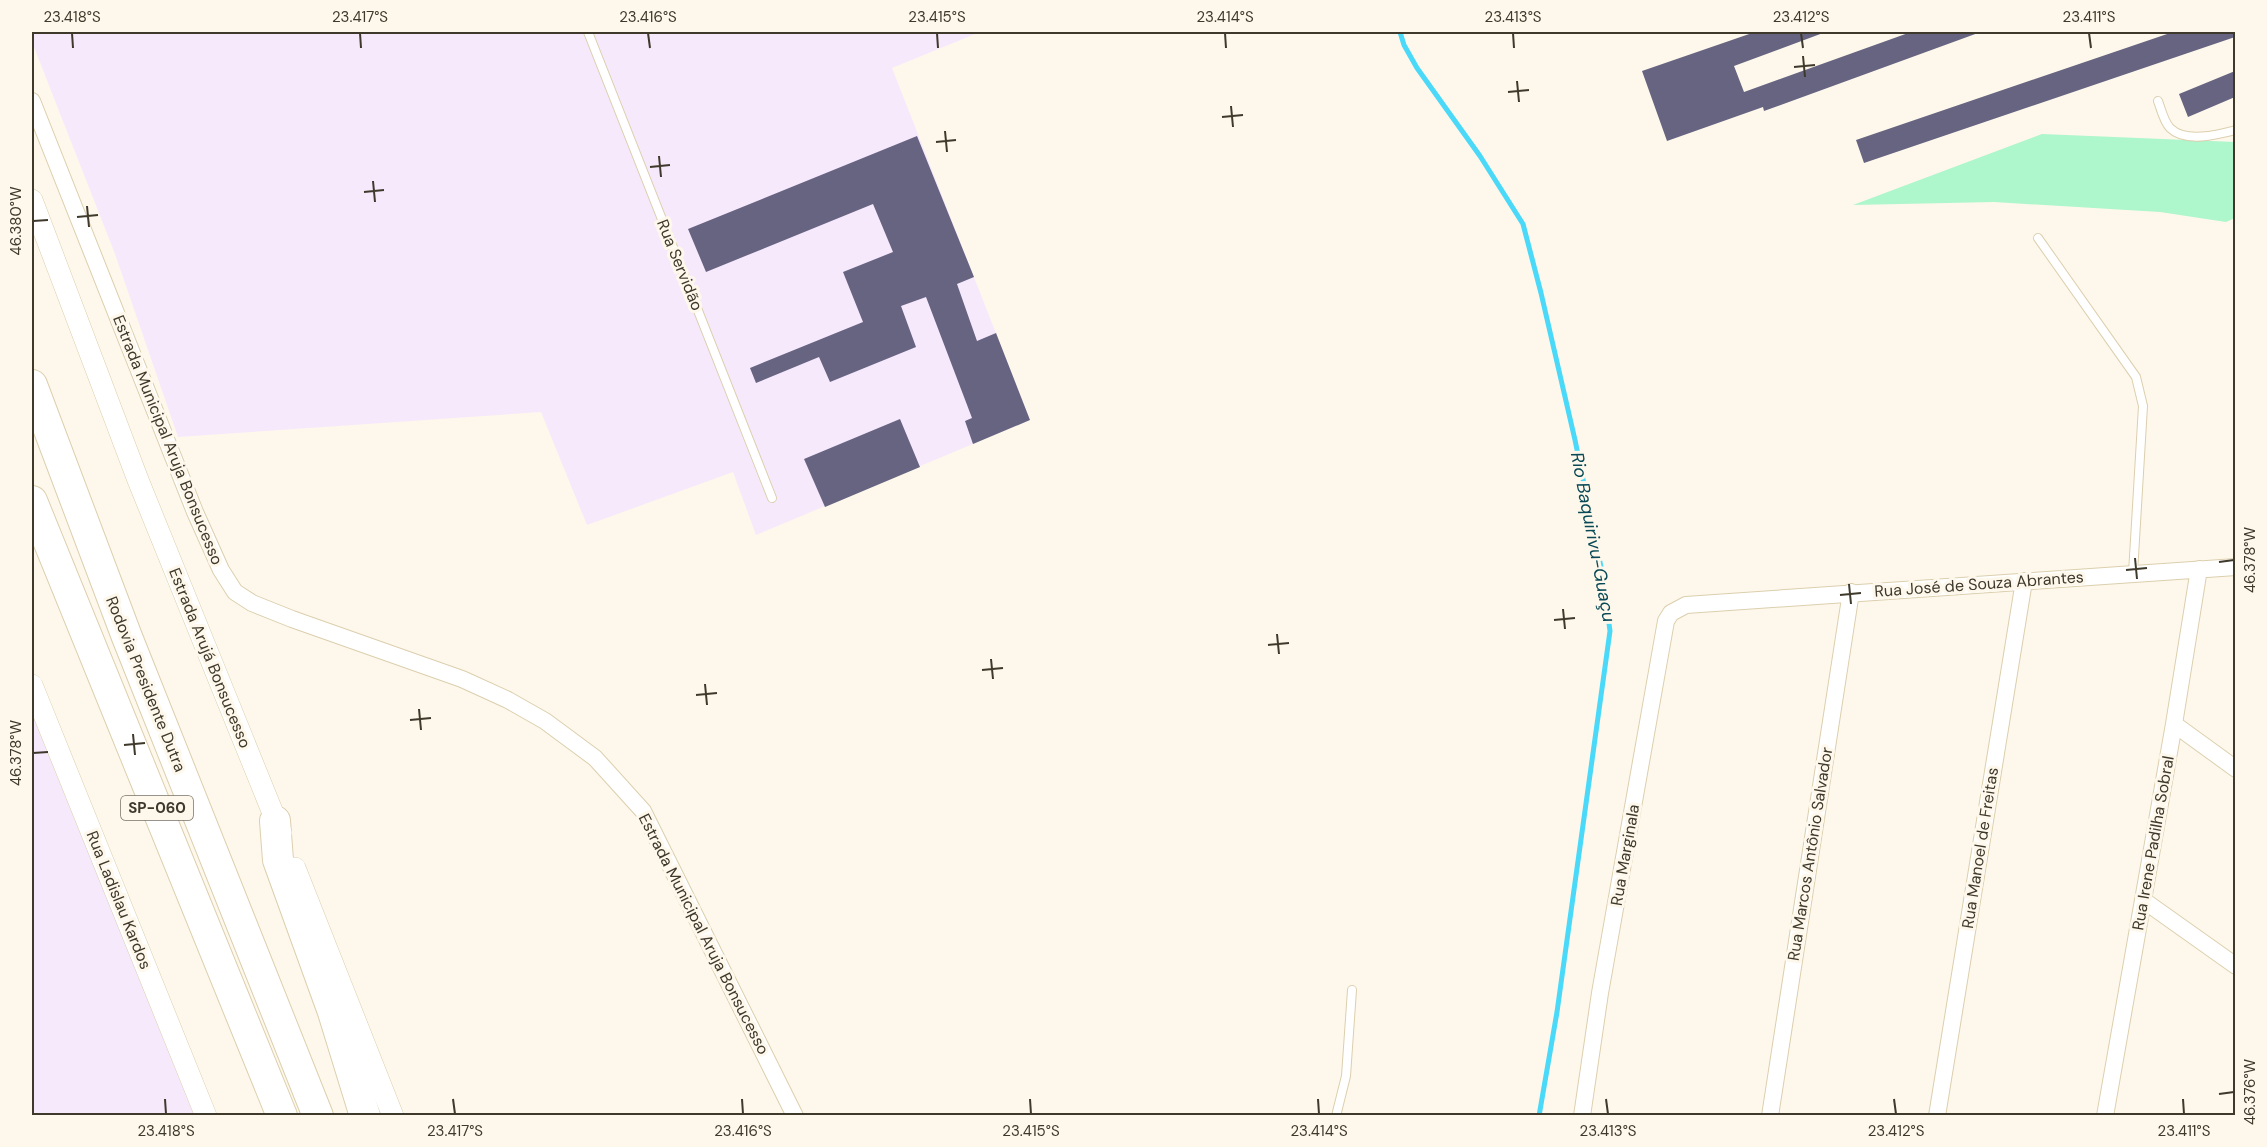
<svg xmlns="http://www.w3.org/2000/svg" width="2267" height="1147" font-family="'DM Sans',sans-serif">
<rect width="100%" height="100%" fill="#fdf8eb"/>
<!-- industrial -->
<path fill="#f7e9fc" d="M32,32H980L892,68L1030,420L756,535L733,472L587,525L541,412L178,437L115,254L32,42Z
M32,704L196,1115H32Z"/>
<!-- green -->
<path fill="#aef6cc" d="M2042,134L2235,142V218L2226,222L2160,212L1994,202L1853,205Z"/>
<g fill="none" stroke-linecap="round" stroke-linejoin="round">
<!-- stream -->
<path stroke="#4ad9f8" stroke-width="5" d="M1400,32L1404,45L1417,68L1480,156L1523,224L1541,293L1575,440L1602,572L1610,631L1557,1012L1539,1116"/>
</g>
<!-- building -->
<path fill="#676482" d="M1755,32H1823V33L1734,66L1744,92L1911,32H1978V33L1764,111L1763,107L1667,141L1642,71Z
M2173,32H2235V37L1864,163L1856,140Z
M2235,71V97L2188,117L2179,94Z
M917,136L974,277L957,284L977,341L996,333L1030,420L973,444L965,421L972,418L926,297L901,306L916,347L830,382L819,357L756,383L750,368L863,322L843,272L893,252L873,204L706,272L688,229Z
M900,419L920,467L825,507L804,459Z"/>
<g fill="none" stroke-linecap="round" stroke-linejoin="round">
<!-- service casing -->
<g stroke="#dccfae" stroke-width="10">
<path id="service" d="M588,32L772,498
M2158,101C2161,109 2164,122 2170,128C2185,143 2217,135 2236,130
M2038,238L2136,377L2143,406L2133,573
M1336,1116L1346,1076L1352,990"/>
</g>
<!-- minor casing -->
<g stroke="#dccfae" stroke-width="18">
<path id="minor" d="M32,101L195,512L221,570L235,592L252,603L292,619L462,679L508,700L545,721L595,758L643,811L795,1116
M2174,724L2236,769
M2143,900L2236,966
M1582,1116L1600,993L1666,621L1671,613L1686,605L2236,567
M1770,1116L1851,592
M1937,1116L2024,581
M2105,1116L2174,724L2199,569"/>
</g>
<!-- tertiary casing -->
<g stroke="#dccfae" stroke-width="22">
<path id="tertiary" d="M32,200L138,480L281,833
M32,685L206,1116
M295,868L393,1116"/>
</g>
<!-- motorway casing -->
<g stroke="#dccfae" stroke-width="32">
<path id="motorway" d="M32,385L127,637L318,1116
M32,501L282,1116
M275,821L278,860L333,1012L365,1116"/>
</g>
<!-- service -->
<use href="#service" stroke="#fff" stroke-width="8"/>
<!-- minor -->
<use href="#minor" stroke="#fff" stroke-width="16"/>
<!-- tertiary -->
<use href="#tertiary" stroke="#fff" stroke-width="21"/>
<!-- motorway -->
<use href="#motorway" stroke="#fff" stroke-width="30"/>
</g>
<!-- ticks -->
<path fill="none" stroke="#3e392b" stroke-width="2" d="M72,33L73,48M360,33L361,48M648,33L650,48M937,33L938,48M1225,33L1226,48M1513,33L1514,48M1801,33L1803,48M2089,33L2091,48M1803,56L1805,77M1794,67L1815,65M1517,81L1519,102M1508,92L1529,90M1231,106L1233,127M1222,117L1243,115M945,131L947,152M936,142L956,140M659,156L661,177M650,167L670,165M373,181L375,202M364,192L384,190M87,206L89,227M77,217L98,215M33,221L48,220M2135,558L2137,579M2219,562L2234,560M2126,570L2147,568M1849,584L1851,604M1840,595L1861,593M1563,609L1565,629M1554,620L1575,618M1277,634L1279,654M1268,645L1289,643M991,659L993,679M982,670L1003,668M705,684L707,705M696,695L717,693M419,709L421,730M410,720L431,718M133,734L135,755M124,745L145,743M33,753L48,752M2219,1094L2234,1092M165,1099L166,1114M453,1099L455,1114M742,1099L743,1114M1030,1099L1031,1114M1318,1099L1319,1114M1606,1099L1608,1114M1894,1099L1896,1114M2183,1099L2184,1114"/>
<g text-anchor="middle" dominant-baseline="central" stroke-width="6" stroke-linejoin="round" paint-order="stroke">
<!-- shield labels -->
<rect fill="#fdf8eb" stroke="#777265" stroke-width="1.5" x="121" y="796" width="72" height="24" rx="4.5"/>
<g font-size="15" font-weight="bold" fill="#3e392b">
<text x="157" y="808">SP-060</text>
</g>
<!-- street labels -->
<g font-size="16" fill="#3e392b" stroke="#fdf8eb">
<text transform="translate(680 265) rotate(68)">Rua Servidão</text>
<text transform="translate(168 440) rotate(68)">Estrada Municipal Aruja Bonsucesso</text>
<text transform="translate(1979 584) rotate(-4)">Rua José de Souza Abrantes</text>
<text transform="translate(210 658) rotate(68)">Estrada Arujá Bonsucesso</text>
<text transform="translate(146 684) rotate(68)">Rodovia Presidente Dutra</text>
<text transform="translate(2153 843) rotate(-80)">Rua Irene Padilha Sobral</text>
<text transform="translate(1980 848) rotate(-81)">Rua Manoel de Freitas</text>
<text transform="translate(1810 854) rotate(-81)">Rua Marcos Antônio Salvador</text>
<text transform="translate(1625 855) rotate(-80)">Rua Marginala</text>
<text transform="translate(119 900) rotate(68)">Rua Ladislau Kardos</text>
<text transform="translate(704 934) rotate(63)">Estrada Municipal Aruja Bonsucesso</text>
</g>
<!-- water labels -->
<g font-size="18" font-style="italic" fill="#094956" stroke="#fdf8eb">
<text transform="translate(1593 537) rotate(79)">Rio Baquirivu-Guaçu</text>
</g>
</g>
<!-- border -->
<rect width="2267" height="1147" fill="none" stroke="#fdf8eb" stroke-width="66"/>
<rect x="33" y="33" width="2201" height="1081" fill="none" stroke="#3e392b" stroke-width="2"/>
<g font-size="15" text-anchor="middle" fill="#3e392b">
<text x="72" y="22">23.418°S</text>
<text x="360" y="22">23.417°S</text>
<text x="648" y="22">23.416°S</text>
<text x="937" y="22">23.415°S</text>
<text x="1225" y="22">23.414°S</text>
<text x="1513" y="22">23.413°S</text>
<text x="1801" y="22">23.412°S</text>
<text x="2089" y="22">23.411°S</text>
<text transform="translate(16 221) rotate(-90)" y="5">46.380°W</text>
<text transform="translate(2250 560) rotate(-90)" y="5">46.378°W</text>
<text transform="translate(16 753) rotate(-90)" y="5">46.378°W</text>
<text transform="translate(2250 1092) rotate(-90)" y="5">46.376°W</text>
<text x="166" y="1136">23.418°S</text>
<text x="455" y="1136">23.417°S</text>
<text x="743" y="1136">23.416°S</text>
<text x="1031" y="1136">23.415°S</text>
<text x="1319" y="1136">23.414°S</text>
<text x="1608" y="1136">23.413°S</text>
<text x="1896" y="1136">23.412°S</text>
<text x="2184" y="1136">23.411°S</text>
</g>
</svg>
